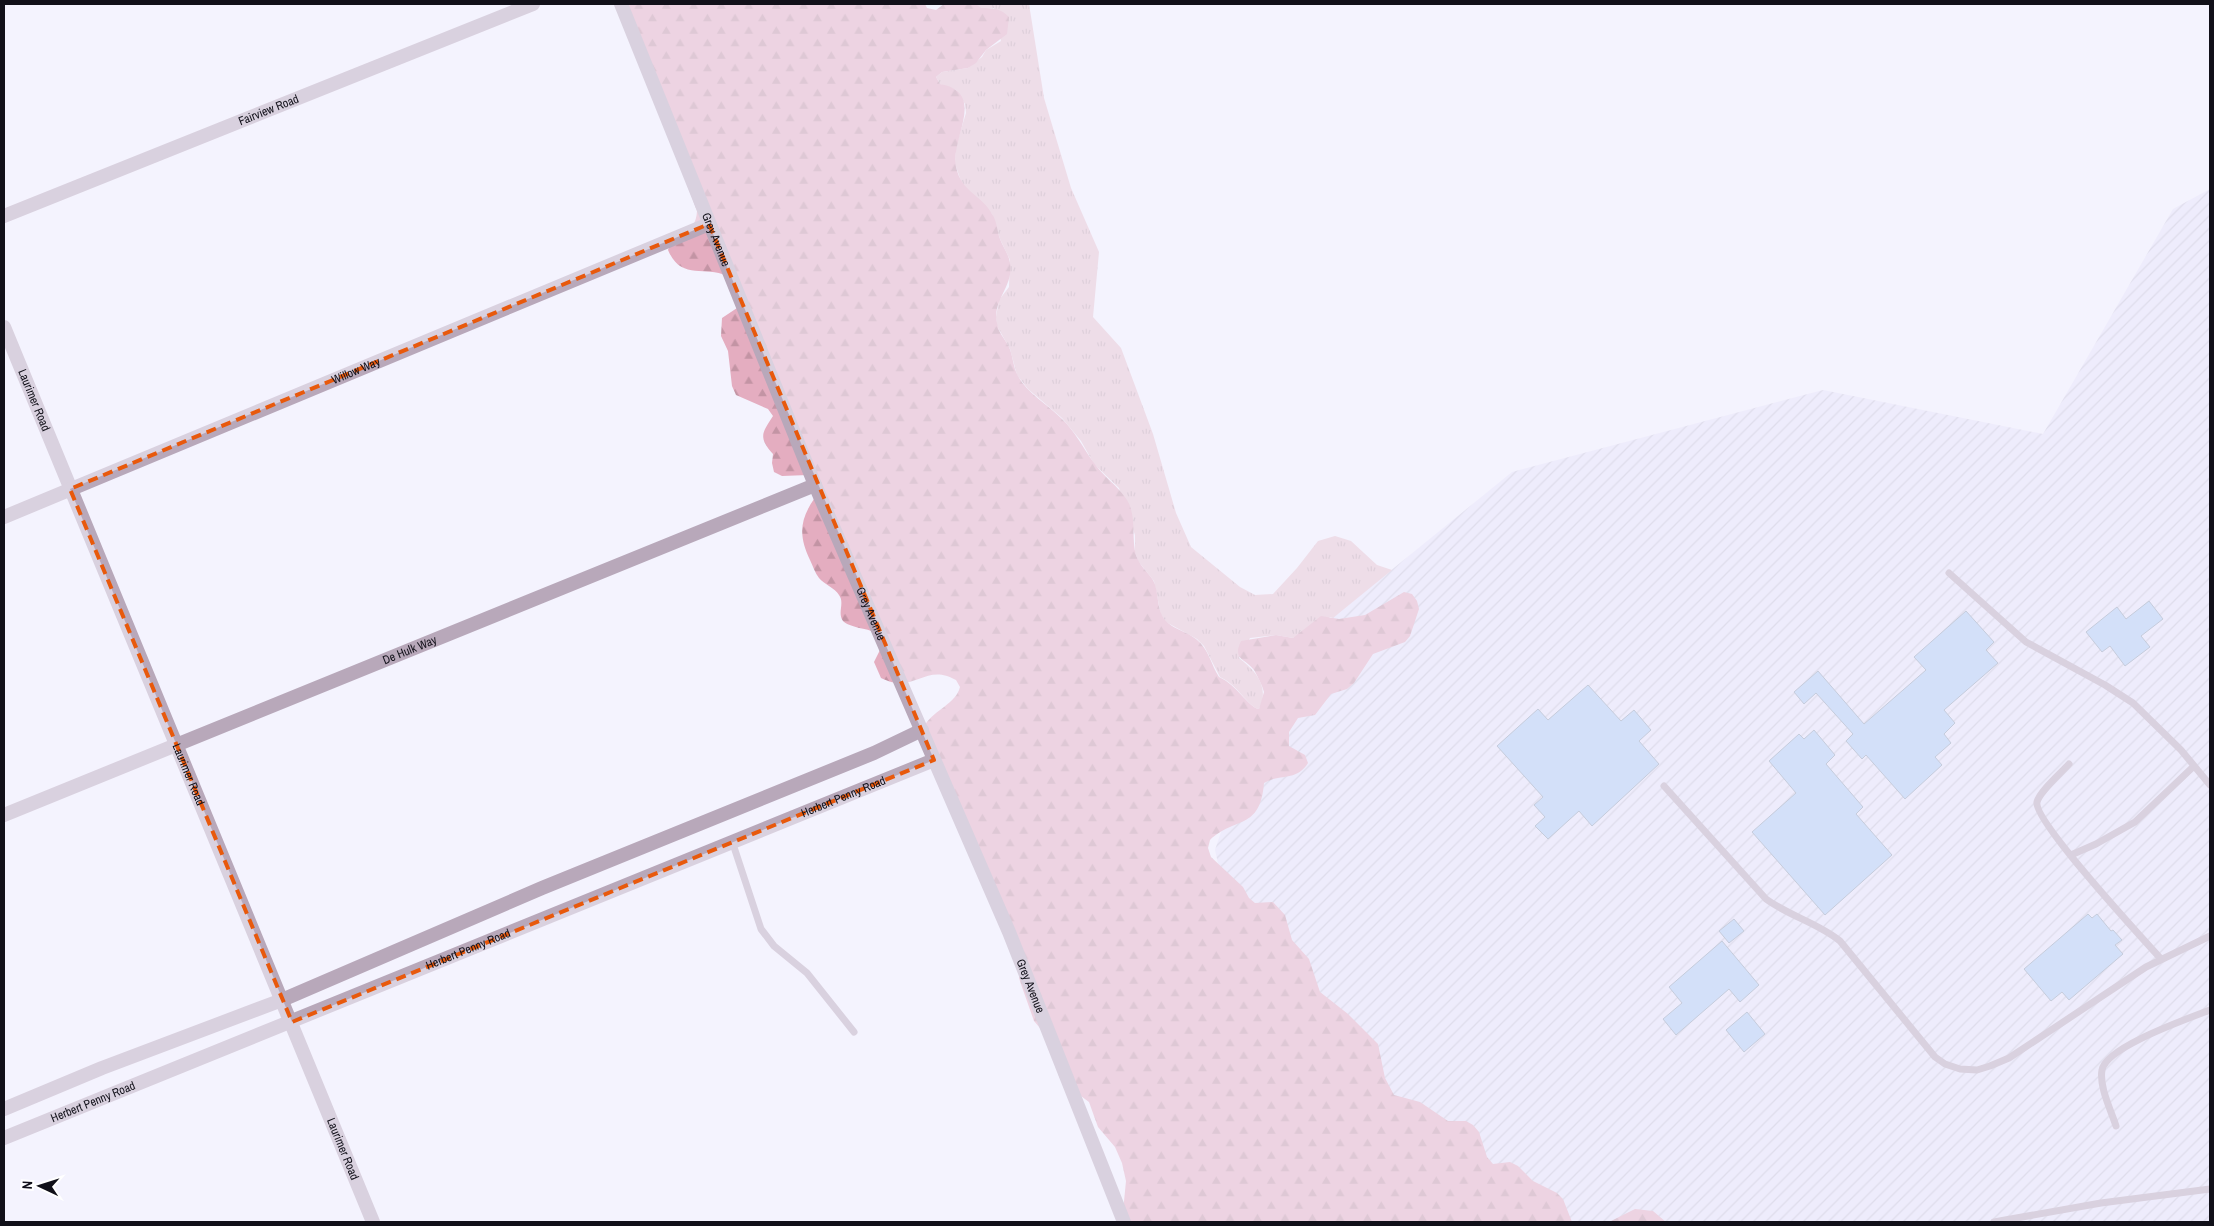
<svg xmlns="http://www.w3.org/2000/svg" width="2214" height="1226" font-family="'Archivo Narrow',sans-serif">
<defs>
<pattern id="industrial-furrows" width="10" height="10" patternUnits="userSpaceOnUse" patternTransform="scale(1.25)"><rect width="10" height="10" fill="#e7e5fa"/><path d="M-1 1l2-2M0 10L10 0M9 11l2-2" fill="none" stroke="#c5c3d6"/></pattern>
<pattern id="grass-tufts" width="24" height="20" patternUnits="userSpaceOnUse" patternTransform="scale(1.25)"><rect width="24" height="20" fill="#e6c3cf"/><path d="M3 7l-1-3M5 7V3M7 7l1-3M15 17l-1-3M17 17v-4M19 17l1-3" fill="none" stroke="#c4a6b1"/></pattern>
<pattern id="forest-firs" width="22" height="20" patternUnits="userSpaceOnUse" patternTransform="scale(1.25)"><rect width="22" height="20" fill="#e4adc0"/><path d="M5 1l3.5 6h-7zM16 11l3.5 6h-7z" fill="#c394a4"/></pattern>
</defs>
<rect width="100%" height="100%" fill="#f4f3fe"/>
<!-- industrial -->
<path fill="url(#industrial-furrows)" d="M2210,189V1222H1229L1269,1093L1215,850L1277,663L1512,472L1823,390L2043,434L2173,209Z"/>
<!-- grass -->
<path fill="url(#grass-tufts)" d="M976,4H1029L1044,98L1071,188L1099,252L1093,317L1121,348L1153,434L1176,513L1191,547L1240,587L1255,595L1273,594L1297,568L1318,541L1335,536L1351,541L1377,565L1392,570L1333,618L1330,617L1293,638L1276,635L1250,638L1239,658C1256,671 1270,687 1259,709C1248,707 1238,685 1220,677L1204,646L1197,639L1166,622L1161,615L1154,581L1138,561L1135,552V535L1119,488L1094,464L1081,441L1062,418L1028,389L1017,375L1010,349L997,326L996,317L999,300L1009,287L1010,260L1000,239L992,214L966,189L961,181L955,164L956,146L966,113L965,104L956,90L940,84L936,77L942,72L968,68L982,57L986,50L1001,41L994,8L981,9Z"/>
<!-- forest -->
<path fill="url(#forest-firs)" d="M619,4H925L927,8L936,10L944,4H976L981,8C993,8 1000,8 1009,17L1007,34L986,50L976,63L968,68L942,72L936,77L940,84C988,93 950,138 956,167C962,193 981,194 992,214C997,221 997,231 1000,239C1003,247 1009,255 1010,263C1014,287 992,299 997,323C998,332 1005,339 1009,347C1013,356 1013,367 1018,376C1028,394 1047,404 1061,418C1075,431 1083,448 1094,463C1104,477 1118,486 1127,500C1137,516 1131,538 1136,555C1139,565 1147,571 1153,580C1158,589 1157,603 1161,613C1166,628 1185,630 1196,639C1209,649 1211,665 1219,677C1237,685 1248,707 1259,709L1264,692C1262,685 1258,677 1254,670C1245,658 1232,660 1241,641L1276,635L1293,638L1321,616L1339,619L1365,615L1404,592L1412,594L1417,601L1419,609L1410,636L1405,642L1373,654L1354,683L1347,689L1331,694L1315,715L1298,718L1289,732V746L1305,755L1308,763C1296,782 1281,773 1264,783C1260,831 1235,816 1210,840L1208,848L1211,857L1243,887L1249,898L1255,903L1273,902L1285,915L1292,940L1309,959L1320,992L1348,1014L1378,1044L1385,1078L1394,1095L1420,1102L1448,1121H1466L1473,1125L1479,1132L1487,1157L1493,1164L1510,1162L1518,1166L1533,1181L1557,1193L1563,1199L1572,1222H1122L1126,1181L1122,1163L1115,1147L1098,1127L1089,1102L1062,1082L1058,1074L1059,1056L1045,1034L1034,1021L1022,987L1019,978L1020,950L925,725C935,709 956,704 960,687L956,680C925,662 915,695 881,678L874,662L882,646L875,632C868,629 848,627 843,621C837,613 845,603 839,595C835,588 824,584 819,578C815,573 813,566 810,560C799,537 799,521 814,499L808,475L782,476L774,472L772,463L773,454C758,437 762,433 773,416L768,409L736,395L732,386L728,351L721,336L722,318L737,308L727,276C704,265 681,281 668,250C675,231 696,236 697,211Z
M1635,1209L1653,1211L1666,1222H1609Z"/>
<!-- building -->
<path fill="#aac9f3" stroke="#8d9db2" d="M2149,601L2163,619L2141,636L2150,647L2125,666L2110,646L2102,652L2086,632L2117,607L2126,619Z
M1966,611L1994,642L1986,650L1998,663L1944,710L1955,723L1944,734L1951,743L1935,757L1942,765L1905,799L1866,755L1862,759L1846,741L1853,734L1816,693L1804,704L1794,692L1818,671L1864,724L1926,670L1914,657Z
M1588,685L1621,721L1634,710L1651,730L1639,741L1659,764L1592,826L1579,811L1548,839L1535,826L1545,817L1534,805L1543,797L1497,746L1538,709L1548,720Z
M1814,730L1835,755L1826,764L1863,807L1856,814L1892,855L1825,915L1752,832L1796,793L1769,761L1799,734L1804,739Z
M2088,914L2092,918L2097,914L2111,931L2113,930L2122,940L2115,945L2123,954L2069,1000L2062,992L2051,1001L2024,969Z
M1734,919L1744,931L1729,943L1719,931Z
M1722,941L1759,985L1740,1002L1729,989L1676,1035L1663,1019L1682,1003L1669,987Z
M1747,1012L1765,1034L1744,1052L1726,1030Z"/>
<g fill="none" stroke-linecap="round" stroke-linejoin="round">
<!-- lane -->
<path stroke="#b8a8ba" stroke-width="7" d="M1949,573L2026,642L2105,685L2133,703L2181,750L2210,785
M2069,764C2061,773 2040,791 2037,802C2033,820 2143,939 2161,959
M1664,786L1766,899C1789,916 1818,923 1840,941L1935,1057L1945,1064L1960,1069L1977,1070L1990,1066L2009,1058L2146,967L2210,936
M732,841L761,929L774,946L807,973L854,1032
M2071,855L2096,844L2135,822L2194,766
M2116,1126C2111,1110 2099,1087 2102,1070C2106,1047 2187,1019 2210,1010
M1994,1222L2101,1203L2210,1189"/>
<!-- street -->
<g stroke="#b8a8ba" stroke-width="14">
<path id="s1" d="M621,4L815,485L1009,932L1124,1222"/>
<path id="s2" d="M4,216L533,4"/>
<path id="s3" d="M4,327L373,1222"/>
<path id="s4" d="M4,517L709,224"/>
<path id="s5" d="M4,815L815,485"/>
<path d="M4,1109L102,1068L282,1000L542,888L874,753L922,730"/>
<path id="s6" d="M4,1138L934,760"/>
</g>
</g>
<!-- marked area -->
<path d="M0 0H2214V1226H0ZM709,224L934,760L292,1022L70,489Z" fill="#f4f3fe" fill-opacity=".55" fill-rule="evenodd"/>
<path fill="none" stroke="#e8590c" stroke-width="4" stroke-dasharray="10 6" stroke-linejoin="round" d="M709,224L934,760L292,1022L70,489Z"/>
<g text-anchor="middle" dominant-baseline="central" stroke-width="5" stroke-linejoin="round" paint-order="stroke">
<!-- street labels -->
<g font-size="12" fill="#111019" stroke="#fff">
<text stroke="none"><textPath href="#s2" startOffset="285">Fairview Road</textPath></text>
<text stroke="none"><textPath href="#s1" startOffset="254">Grey Avenue</textPath></text>
<text stroke="none"><textPath href="#s4" startOffset="381">Willow Way</textPath></text>
<text stroke="none"><textPath href="#s3" startOffset="79">Laurimer Road</textPath></text>
<text stroke="none"><textPath href="#s1" startOffset="659">Grey Avenue</textPath></text>
<text stroke="none"><textPath href="#s5" startOffset="438">De Hulk Way</textPath></text>
<text stroke="none"><textPath href="#s3" startOffset="484">Laurimer Road</textPath></text>
<text stroke="none"><textPath href="#s6" startOffset="906">Herbert Penny Road</textPath></text>
<text stroke="none"><textPath href="#s6" startOffset="501">Herbert Penny Road</textPath></text>
<text stroke="none"><textPath href="#s1" startOffset="1064">Grey Avenue</textPath></text>
<text stroke="none"><textPath href="#s6" startOffset="96">Herbert Penny Road</textPath></text>
<text stroke="none"><textPath href="#s3" startOffset="889">Laurimer Road</textPath></text>
</g>
</g>
<!-- border -->
<rect width="2214" height="1226" fill="none" stroke="#111019" stroke-width="10"/>
<!-- north arrow -->
<g transform="translate(40 1186) rotate(274)" stroke="#ffffff" stroke-width="4" paint-order="stroke">
<path d="M0-4L9 19L0 12L-9 19Z" fill="#111019"/>
<text y="-8" font-size="14" font-weight="bold" text-anchor="middle" fill="#111019">N</text>
</g>
</svg>
